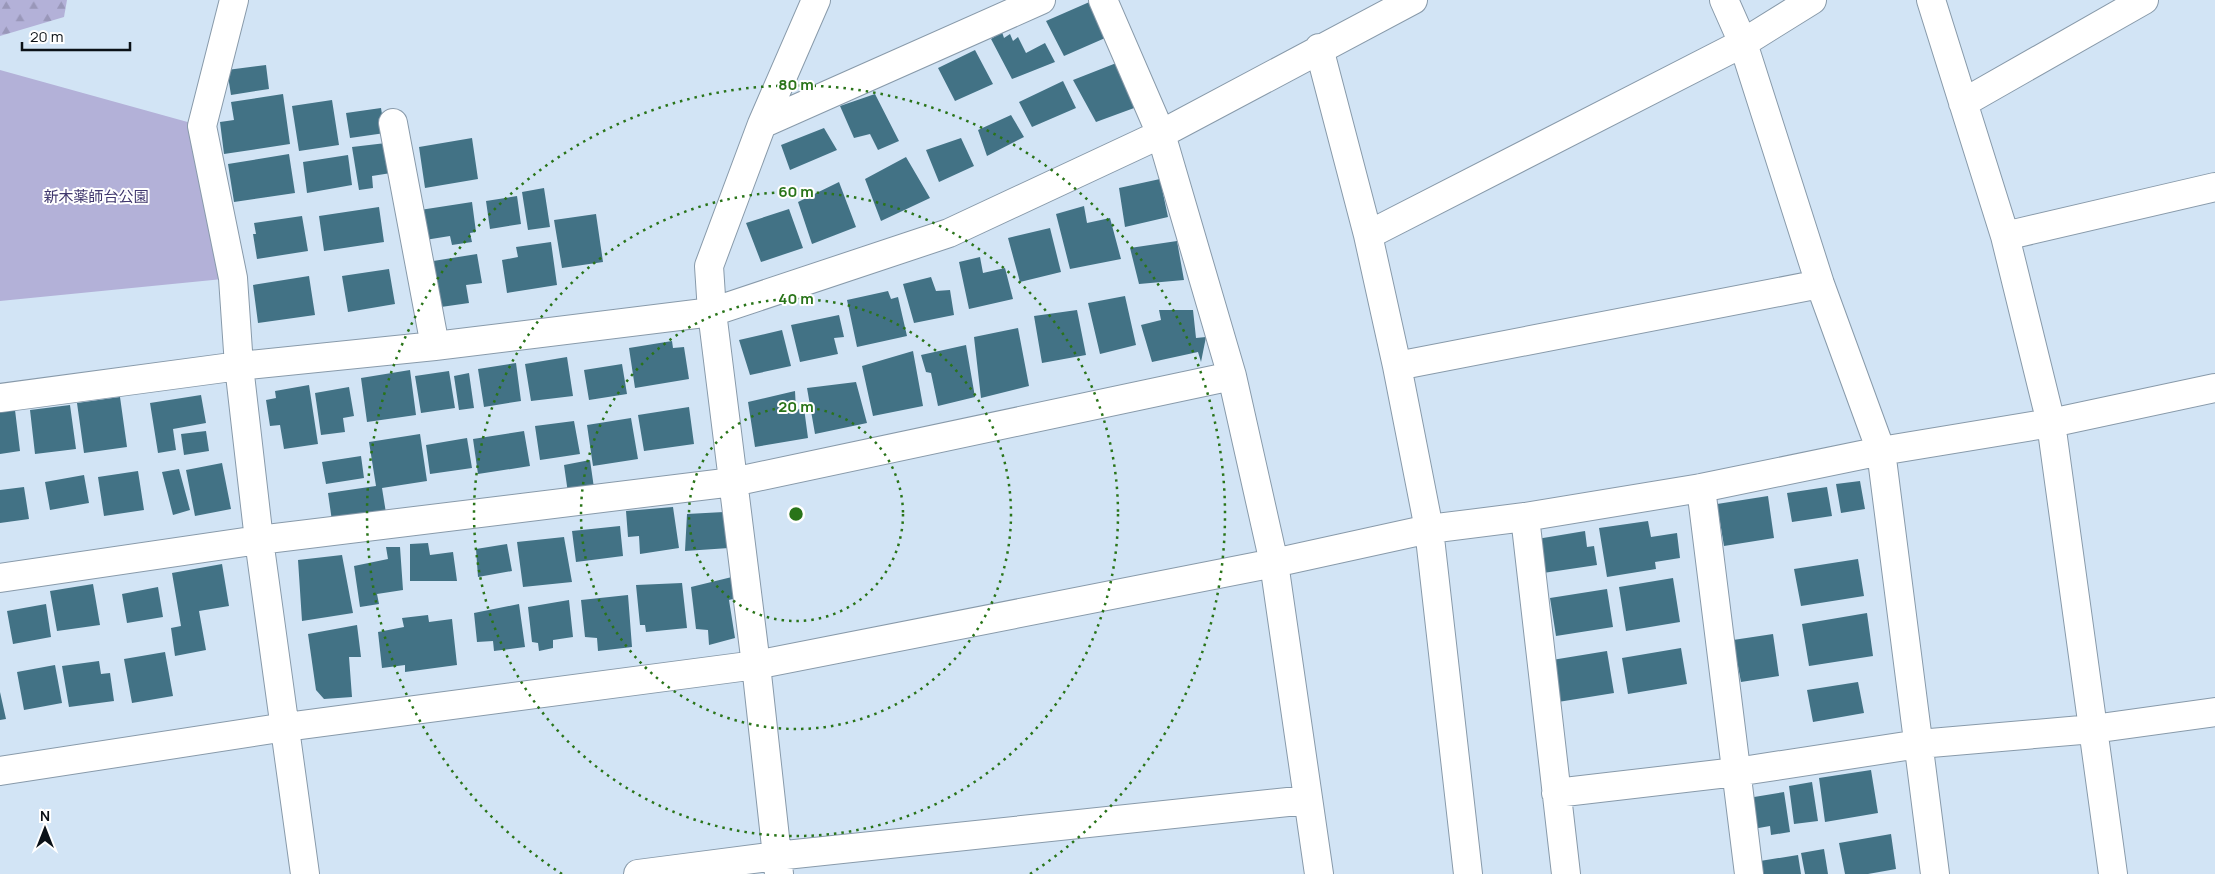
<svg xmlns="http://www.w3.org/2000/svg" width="2215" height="874" font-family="Manrope,'Noto Sans JP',sans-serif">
<defs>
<pattern id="forest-firs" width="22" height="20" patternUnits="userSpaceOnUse" patternTransform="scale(1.25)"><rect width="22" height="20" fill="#b3b1d8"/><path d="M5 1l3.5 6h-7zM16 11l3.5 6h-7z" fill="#9997b9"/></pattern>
</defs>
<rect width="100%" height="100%" fill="#d2e4f5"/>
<!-- forest -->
<path fill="url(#forest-firs)" d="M0,0H67L64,17L0,36Z"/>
<!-- park -->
<path fill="#b3b1d8" d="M0,70L202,126L233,278L0,301Z"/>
<!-- building -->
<path fill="#427285" d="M1094,0L1112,35L1064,56L1046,21Z
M1002,32L1004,38L1010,34L1013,41L1018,37L1026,53L1045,43L1055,62L1012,79L991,39Z
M975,50L993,84L955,101L938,68Z
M1124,60L1145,104L1096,122L1073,80Z
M266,65L269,89L231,95L227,70Z
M1063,81L1076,108L1032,127L1019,102Z
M283,94L290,144L224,154L220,122L234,120L231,102Z
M875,94L899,141L878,150L870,134L854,138L840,106Z
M332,100L339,145L299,151L292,106Z
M381,108L385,133L350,138L346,113Z
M1011,115L1024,137L987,156L978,130Z
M824,128L837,150L790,170L781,145Z
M472,138L478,179L425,188L419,147Z
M961,138L974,166L939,182L926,150Z
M386,143L391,173L372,176L373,188L359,190L352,147Z
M289,154L295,193L234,202L228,164Z
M348,155L352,185L307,193L303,162Z
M906,157L930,198L881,221L865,179Z
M1160,179L1168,217L1125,227L1119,188Z
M839,182L856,227L812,244L798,202Z
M544,188L550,227L528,230L522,192Z
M517,196L521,224L490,229L486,201Z
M472,202L476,232L470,233L472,242L452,245L450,236L425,240L420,210Z
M1084,206L1087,223L1110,218L1121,259L1070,269L1056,214Z
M379,207L384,242L324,251L319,216Z
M789,209L803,248L761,262L746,223Z
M596,214L603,262L562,268L554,220Z
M302,216L308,251L257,259L253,234H256L254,223Z
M1050,228L1061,272L1020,282L1008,238Z
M1177,241L1184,280L1139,284L1130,248Z
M551,242L557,285L507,293L502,260L518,257L516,247Z
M477,254L482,283L466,285L469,303L434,308L427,262Z
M980,257L983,273L1005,268L1013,299L969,309L959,262Z
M389,269L395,304L348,312L342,276Z
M309,276L315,315L258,323L253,285Z
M931,277L936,291L950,290L954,315L914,323L903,284Z
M888,291L891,299L898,297L907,336L857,347L847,300Z
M1125,296L1136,345L1100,354L1088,303Z
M1077,310L1086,355L1042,363L1034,316Z
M1159,310H1193L1196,338L1206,337L1201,362L1198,352L1152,362L1141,325L1161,320Z
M839,315L844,337L834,338L838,354L800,362L791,325Z
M1018,328L1029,386L981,398L974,337Z
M782,330L791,366L750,375L739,340Z
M672,341L673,348L684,347L689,379L635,388L629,348Z
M966,345L975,397L938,406L931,373L926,372L921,355Z
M913,351L923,406L873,416L862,366Z
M567,357L573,396L531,401L525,364Z
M516,363L521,401L484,407L478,369Z
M622,364L627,394L589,400L584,370Z
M410,370L416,415L367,422L361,378Z
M449,371L455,408L421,413L415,376Z
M469,373L474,408L459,410L454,376Z
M856,382L867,423L815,434L807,388Z
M309,385L318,444L284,449L280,425L270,426L266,400L276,398L275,391Z
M349,387L354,416L343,418L345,432L321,435L315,393Z
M795,391L796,410L804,408L808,438L755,447L748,402Z
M201,395L206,423L173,429L176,450L158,453L150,403Z
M120,397L127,447L84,453L77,403Z
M70,405L76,449L35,454L30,410Z
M689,407L694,444L644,451L638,415Z
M15,410L20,451L0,454V412Z
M631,418L638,459L593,466L587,425Z
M574,421L580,454L540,460L535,426Z
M206,431L209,451L184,455L181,434Z
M524,431L530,466L478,474L473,439Z
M420,434L427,481L382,488L386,513L332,521L328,493L376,486L369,442Z
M467,438L472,468L430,474L426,445Z
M361,456L364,478L326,484L322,462Z
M590,460L594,488L568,493L564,465Z
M222,463L231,509L195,516L186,470Z
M179,469L190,510L173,515L162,472Z
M138,471L144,510L104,516L98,477Z
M84,475L89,503L50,510L45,482Z
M1860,481L1865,509L1841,513L1836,484Z
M24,487L29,519L0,523V490Z
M1827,487L1832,516L1792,522L1787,493Z
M1768,496L1774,538L1724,546L1717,504Z
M673,507L679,548L640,554L639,536L628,537L626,511Z
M724,512L729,548L685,551L687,514Z
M1648,521L1651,537L1677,533L1680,558L1655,562L1656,569L1607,577L1599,528Z
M620,526L623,556L576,562L572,531Z
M1585,531L1587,547L1594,546L1597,565L1543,573L1537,539Z
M564,537L572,582L523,587L517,542Z
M428,543L430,555L453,552L457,581H410V544Z
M507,544L512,571L478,577L476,549Z
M386,547H400L403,590L377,594L379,604L360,607L354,566L388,559Z
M342,555L353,613L302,621L298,560Z
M1858,559L1864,596L1801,606L1794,569Z
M222,564L229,606L199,611L206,650L175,656L171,628L181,626L172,573Z
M736,576L737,598L729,600L735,638L709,645L708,630L696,629L691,587Z
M1673,578L1680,622L1626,631L1619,587Z
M682,583L687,628L646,632L645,625H640L636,585Z
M93,584L100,625L57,631L50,591Z
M158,587L163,617L127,623L122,594Z
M1607,589L1613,627L1556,636L1550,598Z
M628,595L632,647L598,651L597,638L585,637L581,600Z
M569,600L573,637L553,640V648L539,651L538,643L532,642L528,607Z
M46,604L51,637L13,644L7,611Z
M519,604L525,647L494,651L493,641L477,642L474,613Z
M1867,613L1873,656L1809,666L1802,624Z
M428,615L429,622L452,619L457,665L405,672V665L382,668L378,632L404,627L402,618Z
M357,625L361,657H349L352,697L324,699L316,690L308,634Z
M1773,634L1779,676L1741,682L1733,640Z
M1681,648L1687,684L1628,694L1622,658Z
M1607,651L1614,693L1558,702L1552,660Z
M165,652L173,696L132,703L124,659Z
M99,661L101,674L110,673L114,701L69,707L62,666Z
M55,665L62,703L24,710L17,672Z
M1858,682L1864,713L1813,722L1807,690Z
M0,692L6,719L0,720Z
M1871,770L1878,813L1825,822L1819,778Z
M1812,782L1818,821L1794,824L1789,786Z
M1784,792L1790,832L1771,835L1770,826L1753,829L1748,798Z
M1891,834L1896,869L1868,874H1845L1839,843Z
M1824,849L1828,874H1805L1801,853Z
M1798,855L1801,874H1762L1760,861Z"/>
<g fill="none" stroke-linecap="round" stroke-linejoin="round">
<!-- minor casing -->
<g stroke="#889aaa" stroke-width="30">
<path id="minor" d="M234,0L202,126L233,278L239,366L259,540L305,874
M1103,0L1161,134L1232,376L1274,563L1319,874
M1724,0L1743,43L1820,284L1881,451L1935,874
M1931,0L2005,236L2051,423L2113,874
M1319,48L1368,235L1397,366L1429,529L1468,874
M1963,103L2144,0
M393,123L435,346
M762,124L1041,0
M1368,235L1743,43L1812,0
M2005,236L2215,187
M1397,366L1820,284
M0,398L239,366L435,346L712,312L949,233L1161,134L1413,0
M1701,488L1749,874
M1525,517L1566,874
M0,578L259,540L733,482L1232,376
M0,771L286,727L756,665L1274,563L1429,529L1525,517L1701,488L1881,451L2051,423L2215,388
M1556,793L1736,772L1919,744L2093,729L2215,712
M638,874L776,856L1307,800
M779,874L756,665L712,312L709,266L762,124L816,0"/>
</g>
<!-- minor -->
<use href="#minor" stroke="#fff" stroke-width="28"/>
</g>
<!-- distance rings -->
<g fill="none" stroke="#297419" stroke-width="2.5" stroke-dasharray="2.5 5">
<circle cx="796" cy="514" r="107"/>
<circle cx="796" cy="514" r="215"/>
<circle cx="796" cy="514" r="322"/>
<path d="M562 874A429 429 0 1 1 1030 874"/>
</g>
<g text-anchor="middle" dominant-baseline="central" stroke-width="4" stroke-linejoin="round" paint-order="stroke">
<!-- park labels -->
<g font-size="15" fill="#40386e" stroke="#fff">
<text x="96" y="196">新木薬師台公園</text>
</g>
</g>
<circle cx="796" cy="514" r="8" fill="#297419" stroke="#fff" stroke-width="2.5"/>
<g font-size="15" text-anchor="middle" font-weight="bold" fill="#297419" stroke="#fff" stroke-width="4" stroke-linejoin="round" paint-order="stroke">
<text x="796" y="90">80 m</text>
<text x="796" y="197">60 m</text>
<text x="796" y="304">40 m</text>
<text x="796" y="412">20 m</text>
</g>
<!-- north arrow -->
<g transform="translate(45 829)" stroke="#ffffff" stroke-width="4" paint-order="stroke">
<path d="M0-4L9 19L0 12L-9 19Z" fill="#0b1117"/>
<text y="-8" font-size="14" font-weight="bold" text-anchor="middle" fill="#0b1117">N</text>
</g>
<!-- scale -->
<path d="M22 42v8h108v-8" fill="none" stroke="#0b1117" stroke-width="2.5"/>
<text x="30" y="42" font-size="15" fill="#0b1117" stroke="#ffffff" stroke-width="4" paint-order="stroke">20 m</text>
</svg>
